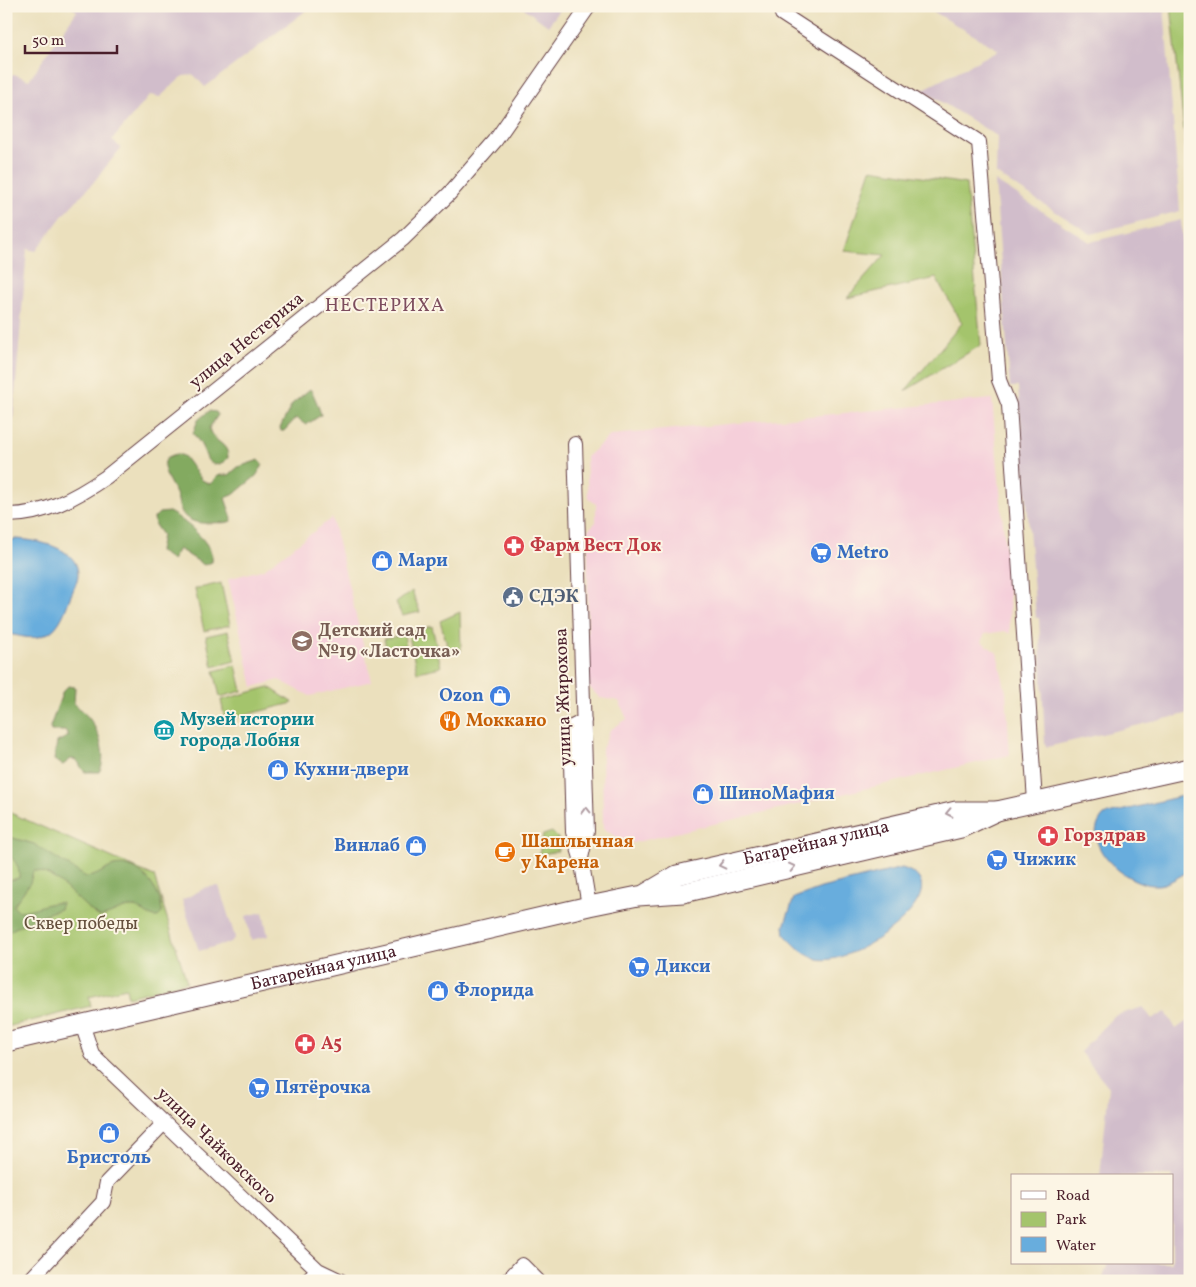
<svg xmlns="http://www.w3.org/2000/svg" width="1196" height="1287" font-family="Vollkorn,serif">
<rect width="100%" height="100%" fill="#fcf5e5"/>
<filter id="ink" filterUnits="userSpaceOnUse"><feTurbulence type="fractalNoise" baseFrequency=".02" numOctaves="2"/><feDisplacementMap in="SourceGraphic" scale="10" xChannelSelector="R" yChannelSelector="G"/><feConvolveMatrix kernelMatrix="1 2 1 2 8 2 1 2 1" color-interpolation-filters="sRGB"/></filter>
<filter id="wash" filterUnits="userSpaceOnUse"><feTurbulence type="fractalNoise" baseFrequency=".0096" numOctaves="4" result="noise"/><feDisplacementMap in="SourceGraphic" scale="20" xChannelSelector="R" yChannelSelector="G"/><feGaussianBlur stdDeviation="1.12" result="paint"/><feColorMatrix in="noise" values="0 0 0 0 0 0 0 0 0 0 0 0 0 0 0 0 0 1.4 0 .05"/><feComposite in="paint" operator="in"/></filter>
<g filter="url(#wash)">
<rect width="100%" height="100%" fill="#ebe0bd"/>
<!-- built -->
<path fill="#f5cfda" d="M992,399L1009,591L1010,634L1005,631L985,634L981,641L997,653L1006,692L1010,755L628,844L603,829L602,749L610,730L627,719L619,701L600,698L589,687L587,679L588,530L596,522V504L588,498L586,457L611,435Z
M332,518L372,681L310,696L279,680L253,687L228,579L264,569Z"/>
<!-- industrial -->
<path fill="#d1bdcb" d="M70,6H312L205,87L194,75L183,76L160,97L150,95L112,140L121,148L92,184L63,215L36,251L27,249L6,504V77L14,74L29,80L77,11Z
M521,6H563L548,26Z
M924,6H1164L1180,211L1091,234L996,174L997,136L922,90L999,50Z
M995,181L1090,242L1181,220L1190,335V713L1047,747L1045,744L1039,618H1036L1018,387H1010Z
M219,886L235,937L231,942L199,951L182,900L207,887Z
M263,912L268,936L251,940L246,916Z
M1143,1007L1152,1019L1166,1012L1176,1029L1190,1019V1281H1102L1108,1263H1172V1176H1100L1109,1087L1080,1052L1114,1016Z"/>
<!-- green -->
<path fill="#a4c46c" stroke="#77724c" d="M1171,6H1190V186Z
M871,169L966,184L981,345L905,391L962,323L936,278L847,298L885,255L844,251Z
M221,583L230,625L204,631L195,589Z
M412,591L420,612L402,616L396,603Z
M460,612L461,651L450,654L440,621Z
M432,626L441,667L417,672L408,632Z
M228,631L235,661L213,667L206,636Z
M404,635L406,645L386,648L384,639Z
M236,665L242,691L220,697L214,671Z
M269,687L293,703L225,720L221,700Z
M6,811L154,876L187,982L128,997L126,988L89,997L91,1006L6,1027Z
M552,832L558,838V851L539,855L543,835Z"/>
<!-- forest -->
<path fill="#83aa60" stroke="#666446" d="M310,389C313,392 320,410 321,415L306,425L296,418L284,431H281L280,428L292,404Z
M209,411L216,412L218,415L209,428C212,443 229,442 228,458L220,465C205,464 208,458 202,447C200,442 196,438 193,433L198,420Z
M177,454L184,456L202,480L210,484L219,475H229L238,467L259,460L263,465L256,476L233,495L225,498L232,518L231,521C225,524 218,522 212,523C200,524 185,522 180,509C178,503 178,496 174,490C168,479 154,458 177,454Z
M169,512C182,518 216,545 212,562L204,565L179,549L172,560L159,551L162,535L155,525L154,518L159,513Z
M68,686L75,687L74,704C79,709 85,713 89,718C99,731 108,758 99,772H85C79,768 81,759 71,759L63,765L54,760L57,742L69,736L66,731H51L50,727L63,691Z
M6,836L34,844L86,877C97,877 104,869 114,866C139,860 162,891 162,913L158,917C147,918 142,907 132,907C121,907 111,915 100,917C81,907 55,869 33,871L30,883L13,906L18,911C34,911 47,901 62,903L60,909L36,917L6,933V881L19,878C20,867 15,859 6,853Z"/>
<!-- water -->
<path fill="#68addd" stroke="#596684" d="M16,539C36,540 78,547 78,574C78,582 71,594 68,603C64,615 57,631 44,635C30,641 20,635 6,634V541Z
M1190,794V870C1180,876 1166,886 1155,885C1126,885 1077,844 1104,815Z
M902,868C967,888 852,968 818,959C804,956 795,945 785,935L784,926L794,898L821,888Z"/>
</g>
<g filter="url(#ink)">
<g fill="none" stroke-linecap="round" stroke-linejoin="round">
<!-- minor casing -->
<g stroke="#623c41" stroke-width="16">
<path id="minor" d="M782,14L979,142L999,380L1009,405L1035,802
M575,444L587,831L581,858
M6,515C43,516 77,497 106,477L403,239L449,194L495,141L589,6
M584,721L570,728L573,832L581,858L589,906
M82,1024L92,1054L318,1270L341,1281
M29,1281L103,1202L107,1182L164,1123
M306,1281L318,1270
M507,1281L522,1265L538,1281"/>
</g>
<!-- secondary casing -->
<g stroke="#623c41" stroke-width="21">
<g id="secondary">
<path id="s1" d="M645,894L677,875L956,811H997L1190,768"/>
<path id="s2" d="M6,1042L589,906L638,896L683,893L961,828L997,811"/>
</g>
</g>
<!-- minor -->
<use href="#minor" stroke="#fff" stroke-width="14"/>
<!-- secondary -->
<use href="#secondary" stroke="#fff" stroke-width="19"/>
</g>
<!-- one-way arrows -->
<defs><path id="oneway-chevron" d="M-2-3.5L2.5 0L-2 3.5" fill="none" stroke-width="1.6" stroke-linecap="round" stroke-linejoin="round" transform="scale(1.25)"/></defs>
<g stroke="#ae9aa0">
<use href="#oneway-chevron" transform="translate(586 810) rotate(-91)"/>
<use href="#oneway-chevron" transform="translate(949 813) rotate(168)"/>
<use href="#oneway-chevron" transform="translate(722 865) rotate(167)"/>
<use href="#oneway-chevron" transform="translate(792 867) rotate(-13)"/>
</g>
</g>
<!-- icons -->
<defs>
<g id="pharmacy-disc" transform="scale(1.125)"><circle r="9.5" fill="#e0444e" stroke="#fcf5e5"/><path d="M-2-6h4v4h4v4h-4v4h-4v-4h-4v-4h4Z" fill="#fff"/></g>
<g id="supermarket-disc" transform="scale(1.125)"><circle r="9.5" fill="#3f7fe0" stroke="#fcf5e5"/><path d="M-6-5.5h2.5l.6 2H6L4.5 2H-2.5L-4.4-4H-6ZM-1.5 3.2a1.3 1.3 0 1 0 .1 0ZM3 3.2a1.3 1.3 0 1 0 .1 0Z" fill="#fff"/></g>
<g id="shop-disc" transform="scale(1.125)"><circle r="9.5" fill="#3f7fe0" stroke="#fcf5e5"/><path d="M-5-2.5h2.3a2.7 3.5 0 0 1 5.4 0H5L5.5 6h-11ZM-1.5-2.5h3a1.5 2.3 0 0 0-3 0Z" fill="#fff"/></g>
<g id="civic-disc" transform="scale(1.125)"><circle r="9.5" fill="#5c6f8a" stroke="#fcf5e5"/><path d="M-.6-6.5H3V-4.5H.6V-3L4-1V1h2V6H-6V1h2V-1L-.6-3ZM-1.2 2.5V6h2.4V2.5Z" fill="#fff"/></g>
<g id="school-disc" transform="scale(1.125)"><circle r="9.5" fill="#8d6e63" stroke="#fcf5e5"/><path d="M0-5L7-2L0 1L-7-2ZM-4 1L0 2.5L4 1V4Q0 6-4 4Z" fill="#fff"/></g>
<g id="restaurant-disc" transform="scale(1.125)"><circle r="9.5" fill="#e8710a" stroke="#fcf5e5"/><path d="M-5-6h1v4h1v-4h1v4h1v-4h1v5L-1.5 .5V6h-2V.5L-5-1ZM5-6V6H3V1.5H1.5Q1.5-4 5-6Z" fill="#fff"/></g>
<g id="museum-disc" transform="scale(1.125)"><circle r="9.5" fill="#0f9aa8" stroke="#fcf5e5"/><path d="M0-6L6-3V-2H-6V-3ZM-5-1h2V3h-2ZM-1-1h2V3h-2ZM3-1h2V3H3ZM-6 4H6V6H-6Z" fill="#fff"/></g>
<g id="cafe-disc" transform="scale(1.125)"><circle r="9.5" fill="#e8710a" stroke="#fcf5e5"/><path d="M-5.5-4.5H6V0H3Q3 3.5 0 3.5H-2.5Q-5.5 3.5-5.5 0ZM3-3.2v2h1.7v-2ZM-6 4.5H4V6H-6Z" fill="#fff"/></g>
</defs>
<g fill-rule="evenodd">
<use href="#pharmacy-disc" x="514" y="546"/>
<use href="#supermarket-disc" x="821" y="553"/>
<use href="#shop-disc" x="382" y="561"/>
<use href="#civic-disc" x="513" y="597"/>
<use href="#school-disc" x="302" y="641"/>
<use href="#shop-disc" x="500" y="696"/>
<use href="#restaurant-disc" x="450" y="721"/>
<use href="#museum-disc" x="164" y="730"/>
<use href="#shop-disc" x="278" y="770"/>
<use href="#shop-disc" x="703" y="794"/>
<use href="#pharmacy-disc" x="1048" y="836"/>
<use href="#shop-disc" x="416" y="846"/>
<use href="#cafe-disc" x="505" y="852"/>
<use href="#supermarket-disc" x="997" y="860"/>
<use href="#supermarket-disc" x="639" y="967"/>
<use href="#shop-disc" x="438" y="991"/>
<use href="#pharmacy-disc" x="305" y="1044"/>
<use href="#supermarket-disc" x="259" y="1088"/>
<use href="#shop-disc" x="109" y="1133"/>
</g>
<g text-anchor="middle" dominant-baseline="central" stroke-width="4" stroke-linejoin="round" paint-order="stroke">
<!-- street labels -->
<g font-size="18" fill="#4a1f2b" stroke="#fcf5e5">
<text transform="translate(247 341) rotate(-39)">улица Нестериха</text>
<text transform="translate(564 697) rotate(-92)">улица Жирохова</text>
<text stroke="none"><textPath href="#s1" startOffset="180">Батарейная улица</textPath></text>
<text stroke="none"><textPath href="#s2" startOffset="326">Батарейная улица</textPath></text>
<text transform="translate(216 1146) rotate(44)">улица Чайковского</text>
</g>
<!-- health labels -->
<g font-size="18" font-weight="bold" fill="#be3a42" stroke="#fcf5e5" text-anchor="start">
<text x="530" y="546">Фарм Вест Док</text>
<text x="1064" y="836">Горздрав</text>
<text x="321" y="1044">А5</text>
</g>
<!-- shop labels -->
<g font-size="18" font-weight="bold" fill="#366cbe" stroke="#fcf5e5" text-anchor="start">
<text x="837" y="553">Metro</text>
<text x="398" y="561">Мари</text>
<text x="484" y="696" text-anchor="end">Ozon</text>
<text x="294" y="770">Кухни-двери</text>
<text x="719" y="794">ШиноМафия</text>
<text x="400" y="846" text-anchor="end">Винлаб</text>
<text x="1013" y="860">Чижик</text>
<text x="655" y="967">Дикси</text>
<text x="454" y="991">Флорида</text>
<text x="275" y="1088">Пятёрочка</text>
<text x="109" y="1158" text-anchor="middle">Бристоль</text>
</g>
<!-- service labels -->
<g font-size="18" font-weight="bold" fill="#4e5e75" stroke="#fcf5e5" text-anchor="start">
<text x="529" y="597">СДЭК</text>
</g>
<!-- education labels -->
<g font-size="18" font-weight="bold" fill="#785e54" stroke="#fcf5e5" text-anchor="start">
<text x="318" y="631">Детский сад<tspan x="318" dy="21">№19 «Ласточка»</tspan></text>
</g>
<!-- culture labels -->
<g font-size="18" font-weight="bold" fill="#0d838f" stroke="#fcf5e5" text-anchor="start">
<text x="180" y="720">Музей истории<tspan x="180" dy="21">города Лобня</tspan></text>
</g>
<!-- food labels -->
<g font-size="18" font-weight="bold" fill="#c56008" stroke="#fcf5e5" text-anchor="start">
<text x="466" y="721">Моккано</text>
<text x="521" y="842">Шашлычная<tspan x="521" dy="21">у Карена</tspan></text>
</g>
<!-- park labels -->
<g font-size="18" fill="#65513e" stroke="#fcf5e5">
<text x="81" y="924">Сквер победы</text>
</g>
<!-- neighbourhood labels -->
<g font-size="19" letter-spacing="1" fill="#7d4d5e" stroke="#fcf5e5">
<text x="385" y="306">НЕСТЕРИХА</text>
</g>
</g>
<!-- margin -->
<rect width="1196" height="1287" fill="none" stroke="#fcf5e5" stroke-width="25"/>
<!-- legend -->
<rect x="1011" y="1174" width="162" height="90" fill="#fcf5e5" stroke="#b59f9b"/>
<rect x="1021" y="1191" width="25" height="8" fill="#ffffff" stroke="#b59f9b"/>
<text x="1056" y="1200" font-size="15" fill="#4a1f2b">Road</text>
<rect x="1021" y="1212" width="25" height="15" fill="#a4c46c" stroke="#b59f9b"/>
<text x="1056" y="1224" font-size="15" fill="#4a1f2b">Park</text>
<rect x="1021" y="1237" width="25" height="15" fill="#68addd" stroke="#b59f9b"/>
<text x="1056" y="1250" font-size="15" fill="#4a1f2b">Water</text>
<!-- scale -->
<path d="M25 45v8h92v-8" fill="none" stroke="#4a1f2b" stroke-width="2.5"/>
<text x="32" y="45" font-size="15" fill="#4a1f2b" stroke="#fcf5e5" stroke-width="4" paint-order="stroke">50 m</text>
</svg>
